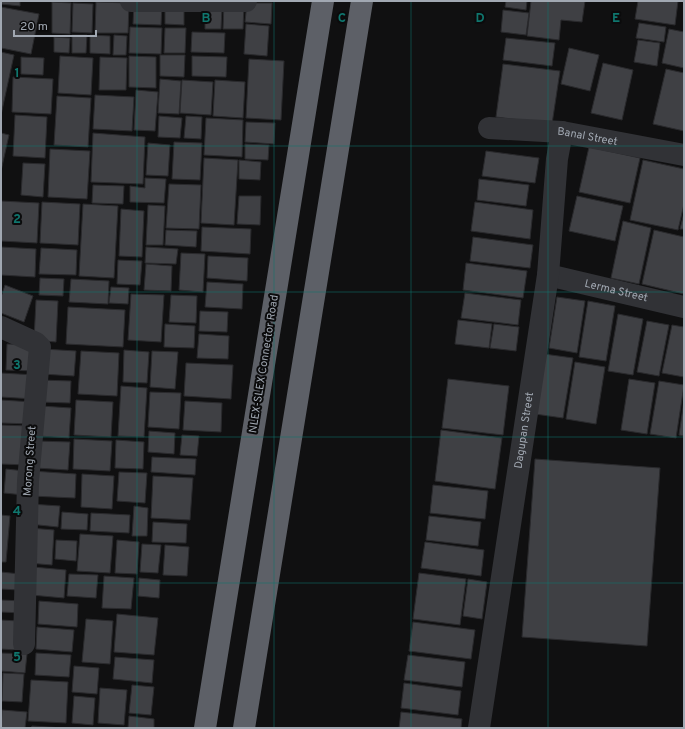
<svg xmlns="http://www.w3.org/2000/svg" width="685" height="729" font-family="Overpass,sans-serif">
<rect width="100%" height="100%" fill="#101011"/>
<!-- building -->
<path fill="#3f4044" stroke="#2a2a2d" d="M1,1H20V6L1,4Z
M506,1H527L526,10L505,7Z
M531,1H585L582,22L561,20L559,40L527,36Z
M638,1H678L675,25L635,19Z
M52,2L71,3L70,34L52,33Z
M96,2L129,3L128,33H95Z
M224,2L244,3L243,29H223Z
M73,3L93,4L92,33L72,32Z
M134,3L162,4L161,25L133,24Z
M165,3L184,4V25L165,24Z
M247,3H272L271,24L245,22Z
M1,7L39,14L31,54L1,48Z
M205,8H222L221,29H205Z
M503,10L529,13L526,35L501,32Z
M639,23L666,27L664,42L636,38Z
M246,24L269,26L267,56L244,54Z
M130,27L162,28L161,54L129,53Z
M165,28H186L185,53H164Z
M669,29L684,32V68L662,63Z
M192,32L225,33L224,53L191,52Z
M72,35H87L86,53H72Z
M90,35L110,36V54L90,53Z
M114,35L127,36L126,55H113Z
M54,37L70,38L69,53L54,52Z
M506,38L555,43L552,66L503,60Z
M638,40L660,43L657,66L634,62Z
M569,48L599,55L590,91L561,84Z
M1,52L14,55L1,115Z
M160,55H185L184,77L160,76Z
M60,56L93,58L91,95L58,93Z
M129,56L156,57V88L129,87Z
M192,56L227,57L226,77L192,76Z
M21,57L44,58L43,75L21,74Z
M100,57L127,58L126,90H99Z
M249,59L284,61L281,120L246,118Z
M603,63L633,70L622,120L591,113Z
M503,64L560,71L552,124L496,117Z
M666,69L684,73V131L653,124Z
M13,77L53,79L51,114L12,112Z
M160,79L181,81L179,114L158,113Z
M182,80L213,82L211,115L180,113Z
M215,80L245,82L243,118L213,116Z
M136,90L158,92L155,131L134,130Z
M95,95L134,97L132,131L93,129Z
M57,96L91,98L88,147L54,145Z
M15,115L47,117L45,158L13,156Z
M159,116L182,118L180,138L158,137Z
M186,116L202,117L201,139L184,138Z
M206,118L243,120L242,157L204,155Z
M246,122L275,123L274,144L245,142Z
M1,133L9,135L1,171Z
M93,133L145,137L143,184L91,182Z
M174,142L202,143L200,180L172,179Z
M148,143L170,145L168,176L146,175Z
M245,144L269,145L268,160L245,159Z
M589,147L640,158L630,203L579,192Z
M50,149L90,151L87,199L48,197Z
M486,151L539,158L535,183L482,176Z
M204,158L238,160L234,225L201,223Z
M239,160L261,162L260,180L239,179Z
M643,160L684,169V204L678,230L630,220Z
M23,163L45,164L43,197L21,195Z
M145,178L166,179L164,203L130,202V186L145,188Z
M479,179L529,185L526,206L477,200Z
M169,184L201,185L199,229L166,228Z
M93,185L124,186L123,204L92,203Z
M239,196H261L260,225L237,224Z
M577,196L623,206L615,241L569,231Z
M1,201L39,203L37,243L1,241Z
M42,202L80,204L78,245L40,243Z
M475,202L533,210L530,239L471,231Z
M83,204L118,206L114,278L79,276Z
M148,205L165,206L163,245H146Z
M121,209L144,211L142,257L119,256Z
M684,213V229H680Z
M623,221L651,228L639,284L611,278Z
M202,227L251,229L250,254L201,251Z
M166,230L197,231L196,247L165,245Z
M654,230L684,237V294L642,284Z
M473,237L533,245L530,268L470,261Z
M1,247L36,249L35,277L1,275Z
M146,247L178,249L176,264L145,263Z
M41,248L77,250L76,275L39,274Z
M181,253L205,254L203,292L179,290Z
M208,256L248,258L247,281L207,278Z
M118,260L142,261L140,285L117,284Z
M466,263L527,271L523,298L463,290Z
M146,264L172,266L171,291L144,290Z
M40,278L64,279L63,296L39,295Z
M71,279L109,281L108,304L69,302Z
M207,282L243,284L242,309L205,307Z
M5,285L33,296L24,322L1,313V297Z
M111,287L129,288L128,304L109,303Z
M465,293L521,300L518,325L461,318Z
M131,294L164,295L161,342L128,340Z
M171,295L197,296L196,323L169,322Z
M557,297L585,301L577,353L549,348Z
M36,300L58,301L56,342L34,340Z
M588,301L615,306L606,361L579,357Z
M68,307L125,310L123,347L66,344Z
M200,311L228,312L227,332L199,331Z
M618,314L643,319L633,375L608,371Z
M458,320L492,324L489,348L455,344Z
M647,321L669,325L659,376L637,372Z
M165,324L195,326L194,348L164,347Z
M494,324L519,327L516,351L490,348Z
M672,325L684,327V377L662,373Z
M199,334L229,336L228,359L197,358Z
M7,344L38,345L36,371L6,370Z
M43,349L76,351L74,376L42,374Z
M124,350L149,352L147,383L123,382Z
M81,351L119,353L117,396L78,394Z
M152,351L178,352L175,389L150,387Z
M544,354L573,358L563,418L535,414Z
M575,362L605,367L596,424L566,419Z
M186,363L233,365L231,399L184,396Z
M1,373L35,375L34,399L1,397Z
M448,379L509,386L503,435L442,428Z
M629,379L655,383L647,434L621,430Z
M40,380L71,381L70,403L39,402Z
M659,381L684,385L676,438L650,434Z
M121,386L147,388L144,437L118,436Z
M150,392L181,393L179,429L148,427Z
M1,400L33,402L32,424L1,423Z
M76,400L113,402L111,437L74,435Z
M185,401L222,403L221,432L183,430Z
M684,401V436L679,435Z
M41,406L71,408L69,438L39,436Z
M1,425L29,426L27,465L1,464Z
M441,430L502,438L495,489L435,481Z
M149,431L175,433L174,454L148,452Z
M182,435L199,436L197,456L180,455Z
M74,439L112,441L110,471L73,469Z
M116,440L144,442L143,469L115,468Z
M37,441L70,442L68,470L36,468Z
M152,457L196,459L195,475L151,472Z
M535,459L660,468L647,646L522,637Z
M6,469L25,471L24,495L4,493Z
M32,471L76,474L75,498L31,496Z
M119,472L147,473L145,503L117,501Z
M82,474L114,476L112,509L81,507Z
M153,476L193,478L190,520L151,518Z
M433,485L488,491L485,519L430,513Z
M30,504L60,506L58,527L29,524Z
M134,506L148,508L147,536H132Z
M62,512L88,514L87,530L61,529Z
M91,513L130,515L129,533L90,531Z
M1,515L10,516L6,562H1Z
M429,516L481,522L478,546L426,540Z
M153,522L187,524L186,543L152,542Z
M30,528L54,530L52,565L28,563Z
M80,534L113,536L110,573L77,571Z
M56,540L77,541L76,561L55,559Z
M117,540L139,542L137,574L115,573Z
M425,542L484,550L481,576L421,568Z
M142,544L161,545L158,573L140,572Z
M165,545L189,547L187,576L163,575Z
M33,567L66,570L64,598L31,595Z
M1,572L20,574L19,590L1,589Z
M419,573L466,579L460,625L413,619Z
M69,574L98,575L96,598L67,596Z
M104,576L134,578L131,609L102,608Z
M139,578L160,580L159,598L138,596Z
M468,579L487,582L482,619L463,616Z
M1,600L23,601L22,613L1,612Z
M39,601L78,604L77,627L38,624Z
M117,614L158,618L154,655L114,652Z
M86,619L113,621L110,664L82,662Z
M1,620L18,621L16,650L1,649Z
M413,622L475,630L471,659L409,651Z
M37,627L74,630L72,652L36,649Z
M1,653L27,654L25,673L1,671Z
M36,653L71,655L69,677L35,675Z
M408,655L465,662L462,687L404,680Z
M115,657L154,660L152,683L113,679Z
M74,666L99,668L97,694L72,692Z
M3,673L24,674L22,702L2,701Z
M31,680L68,682L66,723L28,721Z
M404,683L461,691L458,715L401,708Z
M132,685L154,687L151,715L129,713Z
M100,688L127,690L124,725L98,723Z
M74,696L95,698L93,725L72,723Z
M2,710L27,712L25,728H1Z
M401,712L462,719L461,728H399Z
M129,716L154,719V728H128Z
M32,726L64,728H31Z"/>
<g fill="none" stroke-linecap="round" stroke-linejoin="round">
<!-- minor -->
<g stroke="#313236" stroke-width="22">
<path d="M131,1H246"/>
<path id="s1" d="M489,128L562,132L684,155"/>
<path id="s2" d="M548,275L684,307"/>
<path d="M1,327L36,343L40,347L28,481L24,644"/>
<path id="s3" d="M479,728L548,275L557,159L562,132"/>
</g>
<!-- highway -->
<path stroke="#5d6067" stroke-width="22" d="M205,728L323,1
M244,728L362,1"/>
</g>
<!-- grid -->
<path fill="none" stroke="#0f766e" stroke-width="1" stroke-opacity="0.55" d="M137,1V728M274,1V728M411,1V728M548,1V728M1,146H684M1,292H684M1,437H684M1,583H684"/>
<g text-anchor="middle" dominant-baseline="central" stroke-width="4" stroke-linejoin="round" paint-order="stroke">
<!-- street labels -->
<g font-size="11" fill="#a1a8b2" stroke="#0b0b0c">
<text stroke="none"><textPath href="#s1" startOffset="99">Banal Street</textPath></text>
<text stroke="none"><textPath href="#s2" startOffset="70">Lerma Street</textPath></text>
<text transform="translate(264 364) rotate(-81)">NLEX-SLEX Connector Road</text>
<text stroke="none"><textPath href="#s3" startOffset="301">Dagupan Street</textPath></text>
<text transform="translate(30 461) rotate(-86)">Morong Street</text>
</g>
</g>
<g font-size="13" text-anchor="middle" font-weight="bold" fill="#0f766e" stroke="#0b0b0c" stroke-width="4" stroke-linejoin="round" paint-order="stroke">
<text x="206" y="22">B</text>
<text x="342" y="22">C</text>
<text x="480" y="22">D</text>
<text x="616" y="22">E</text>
<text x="17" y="77">1</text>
<text x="17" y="223">2</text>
<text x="17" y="369">3</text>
<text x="17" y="515">4</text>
<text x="17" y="661">5</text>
</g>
<!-- border -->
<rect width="685" height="729" fill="none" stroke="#a1a8b2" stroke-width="4"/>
<!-- scale -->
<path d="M14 30v6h82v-6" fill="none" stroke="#a1a8b2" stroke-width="2"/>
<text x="20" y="30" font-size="12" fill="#a1a8b2" stroke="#0b0b0c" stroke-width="3" paint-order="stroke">20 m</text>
</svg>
